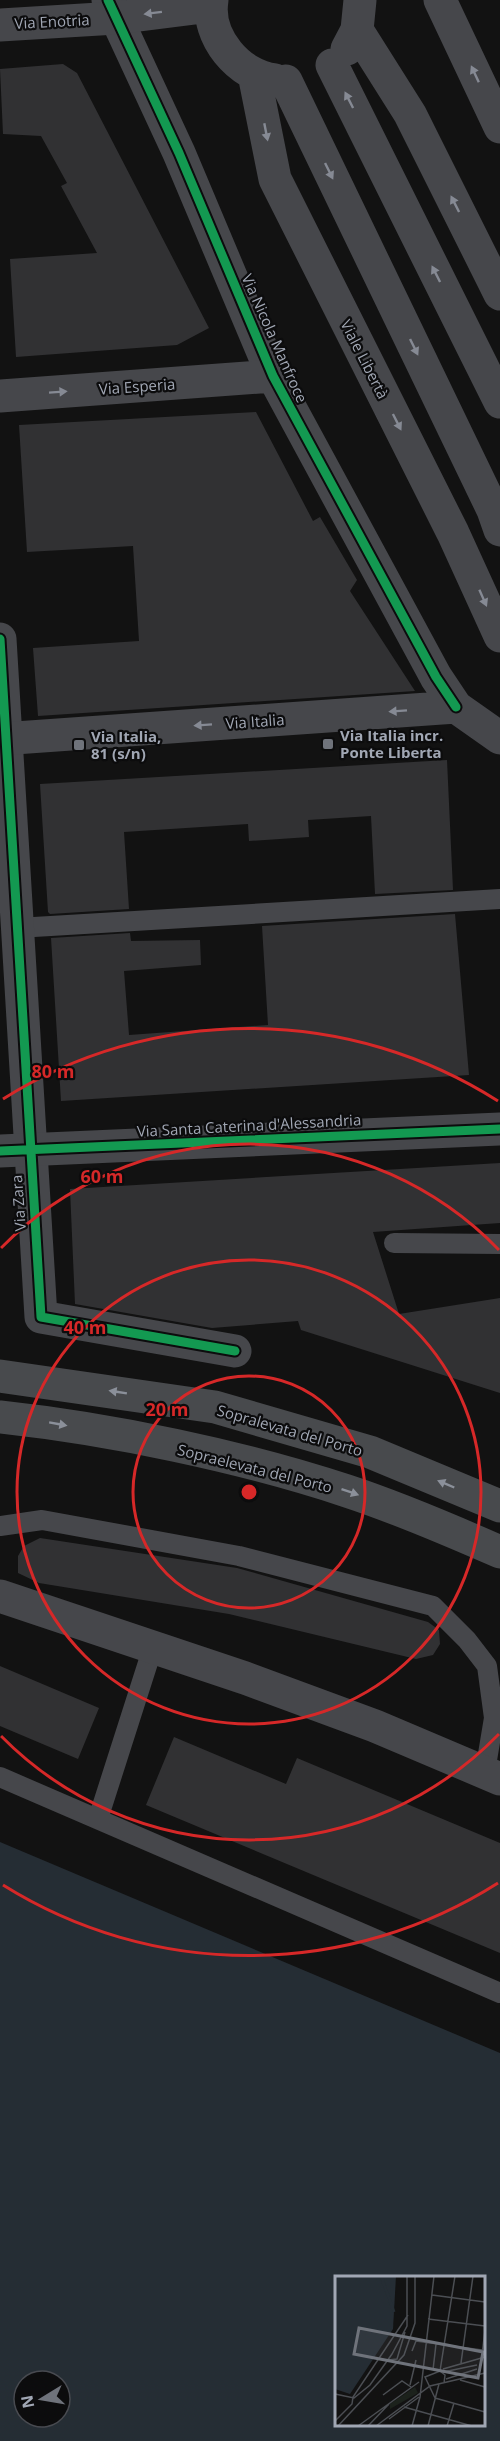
<svg xmlns="http://www.w3.org/2000/svg" width="500" height="2441" font-family="'Open Sans',sans-serif">
<rect width="100%" height="100%" fill="#121212"/>
<!-- water -->
<path fill="#252d34" fill-rule="evenodd" d="M0,1842L500,2053V2441H0ZM336,2278H484V2424H336ZM24,2381H60V2417H24Z"/>
<!-- building -->
<path fill="#313133" d="M63,64L77,73L209,328L177,345L16,357L10,259L97,253L61,186L67,183L41,136L3,134L0,69Z
M256,412L313,521L320,517L357,580L350,591L415,691L38,716L33,648L139,641L133,546L27,552L19,425Z
M447,760L453,890L375,894L371,816L308,820L309,837L249,841L248,824L124,832L129,909L50,914L48,912L40,784Z
M455,914L469,1075L61,1101L51,938L130,933L131,941L200,940L201,965L124,971L129,1035L268,1025L262,926Z
M500,1163V1223L373,1232L399,1314L500,1298V1393L301,1330L298,1321L212,1328L75,1304L70,1189Z
M40,1538L237,1568L428,1622L439,1630L440,1644L433,1655L416,1659L229,1614L39,1583L18,1573V1556L24,1546Z
M0,1666L99,1708L78,1759L0,1726Z
M174,1737L286,1784L297,1758L500,1843V1953L146,1805Z"/>
<g fill="none" stroke-linecap="round" stroke-linejoin="round">
<!-- service -->
<path stroke="#46474b" stroke-width="20" d="M17,928L500,899
M394,1243L500,1244
M0,1526L42,1520L239,1556L433,1606L467,1640L487,1666L494,1718L485,1772
M0,1777L500,1993
M98,1819L153,1647"/>
<!-- minor -->
<path stroke="#46474b" stroke-width="33" d="M108,0L179,153L273,376
M440,0L500,127
M0,639L41,1317L235,1351
M0,1596L245,1678L375,1726L500,1779"/>
<!-- tertiary -->
<path stroke="#46474b" stroke-width="33" d="M212,0C206,37 239,76 275,80
M0,25L116,18L211,6
M357,30L410,114L500,294
M347,49L357,30L360,0
M332,65L500,402
M254,74L275,179L453,533L500,636
M286,81L493,510L500,530
M0,396L273,376L436,677L456,707
M0,739L456,707L500,738
M0,1151L500,1129"/>
<!-- primary -->
<path stroke="#484a4d" stroke-width="33" d="M0,1376L215,1407L370,1452L500,1506
M0,1417C111,1429 241,1456 347,1491C399,1508 450,1530 500,1552"/>
<!-- cycleway casing -->
<g stroke="#0c0c0d" stroke-width="13">
<path id="cycleway" d="M108,0L179,153L273,376L436,677L456,707
M0,639L41,1317L235,1351
M0,1151L500,1129"/>
</g>
<!-- cycleway -->
<use href="#cycleway" stroke="#139951" stroke-width="9"/>
</g>
<!-- one-way arrows -->
<defs><path id="oneway-solid" d="M-6-.8H1V-3.2L6.5 0L1 3.2V.8H-6Z" transform="scale(1.5)"/></defs>
<g fill="#868a94">
<use href="#oneway-solid" transform="translate(153 13) rotate(173)"/>
<use href="#oneway-solid" transform="translate(475 74) rotate(-115)"/>
<use href="#oneway-solid" transform="translate(349 100) rotate(-117)"/>
<use href="#oneway-solid" transform="translate(266 132) rotate(79)"/>
<use href="#oneway-solid" transform="translate(329 171) rotate(64)"/>
<use href="#oneway-solid" transform="translate(455 204) rotate(-117)"/>
<use href="#oneway-solid" transform="translate(436 274) rotate(-117)"/>
<use href="#oneway-solid" transform="translate(414 347) rotate(64)"/>
<use href="#oneway-solid" transform="translate(58 392) rotate(-4)"/>
<use href="#oneway-solid" transform="translate(397 422) rotate(63)"/>
<use href="#oneway-solid" transform="translate(483 598) rotate(66)"/>
<use href="#oneway-solid" transform="translate(398 711) rotate(176)"/>
<use href="#oneway-solid" transform="translate(203 725) rotate(176)"/>
</g>
<g fill="#8b909a">
<use href="#oneway-solid" transform="translate(118 1392) rotate(-171)"/>
<use href="#oneway-solid" transform="translate(58 1424) rotate(10)"/>
<use href="#oneway-solid" transform="translate(446 1484) rotate(-157)"/>
<use href="#oneway-solid" transform="translate(350 1492) rotate(19)"/>
</g>
<!-- distance rings -->
<g fill="none" stroke="#d62828" stroke-width="3">
<circle cx="249" cy="1492" r="116"/>
<circle cx="249" cy="1492" r="232"/>
<path d="M499 1734A348 348 0 0 1 1 1736M1 1248A348 348 0 0 1 499 1250"/>
<path d="M498 1883A464 464 0 0 1 3 1885M3 1099A464 464 0 0 1 498 1101"/>
</g>
<!-- markers -->
<g fill="#6f737b" stroke="#0c0c0d" stroke-width="2">
<rect x="322" y="738" width="12" height="12" rx="3"/>
<rect x="73" y="739" width="12" height="12" rx="3"/>
</g>
<g text-anchor="middle" dominant-baseline="central" stroke-width="4.5" stroke-linejoin="round" paint-order="stroke">
<!-- street labels -->
<g font-size="15" fill="#a1a7b4" stroke="#0c0c0d">
<text transform="translate(52 21) rotate(-3)">Via Enotria</text>
<text transform="translate(275 338) rotate(66)">Via Nicola Manfroce</text>
<text transform="translate(365 359) rotate(63)">Viale Libertà</text>
<text transform="translate(137 386) rotate(-4)">Via Esperia</text>
<text transform="translate(255 721) rotate(-4)">Via Italia</text>
<text transform="translate(249 1125) rotate(-3)">Via Santa Caterina d'Alessandria</text>
<text transform="translate(18 1203) rotate(-94)">Via Zara</text>
<text transform="translate(290 1430) rotate(16)">Sopralevata del Porto</text>
<text transform="translate(255 1468) rotate(14)">Sopraelevata del Porto</text>
</g>
<!-- poi labels -->
<g font-size="15" font-weight="bold" fill="#a1a7b4" stroke="#0c0c0d" text-anchor="start">
<text x="340" y="735">Via Italia incr.<tspan x="340" dy="17">Ponte Liberta</tspan></text>
<text x="91" y="736">Via Italia,<tspan x="91" dy="17">81 (s/n)</tspan></text>
</g>
</g>
<!-- overview -->
<g transform="translate(335 2276)">
<rect width="150" height="150" fill="#121212"/>
<path d="M80,111L83,117L55,133V128Z" fill="#1c221c"/>
<path d="M0,0H61L58,53L15,118L0,113Z" fill="#252d34"/>
<path fill="none" stroke="#252d34" stroke-width="3" d="M46,0L59,36"/>
<path fill="none" stroke="#4b4e53" stroke-width="1.5" d="M97,19L150,26M93,43L150,50M77,75L81,65L147,74M53,84L62,83L70,56M126,87L138,0M146,87L150,54M108,93L150,81M98,94L101,68M105,95L120,0M108,96L142,89M111,103L142,93M125,104L150,111M75,109L81,84M0,118L19,122L35,109L57,78L72,50V0M48,119L67,105L76,111M100,122L90,101L105,95L110,99L109,107M100,122L150,136M69,131L137,150M54,143L84,121M0,145L17,128L18,121L73,39M3,150L69,79L80,47V0M23,150L84,106M33,150L54,128M41,150L95,110L150,97M77,150L85,121L99,0M93,150L104,108M112,150L119,127"/>
<path fill="#6f737b" fill-opacity="0.15" stroke="#6f737b" stroke-width="3" d="M24,52L148,76L143,102L19,78Z"/>
<rect width="150" height="150" fill="none" stroke="#a1a7b4" stroke-width="3"/>
</g>
<circle cx="249" cy="1492" r="9" fill="#d62828" stroke="#0c0c0d" stroke-width="3"/>
<g font-size="18" text-anchor="middle" font-weight="bold" fill="#d62828" stroke="#0c0c0d" stroke-width="4.5" stroke-linejoin="round" paint-order="stroke">
<text x="53" y="1078">80 m</text>
<text x="102" y="1183">60 m</text>
<text x="85" y="1334">40 m</text>
<text x="167" y="1416">20 m</text>
</g>
<!-- north arrow -->
<g transform="translate(42 2399) rotate(259)"><circle r="28" fill="#0c0c0d" stroke="#484a50" stroke-width="1.5"/>
<path d="M0-4.5L10 22L0 15L-10 22Z" fill="#6f737b"/>
<text y="-9" font-size="16" font-weight="bold" text-anchor="middle" fill="#a1a7b4">N</text>
</g>
</svg>
